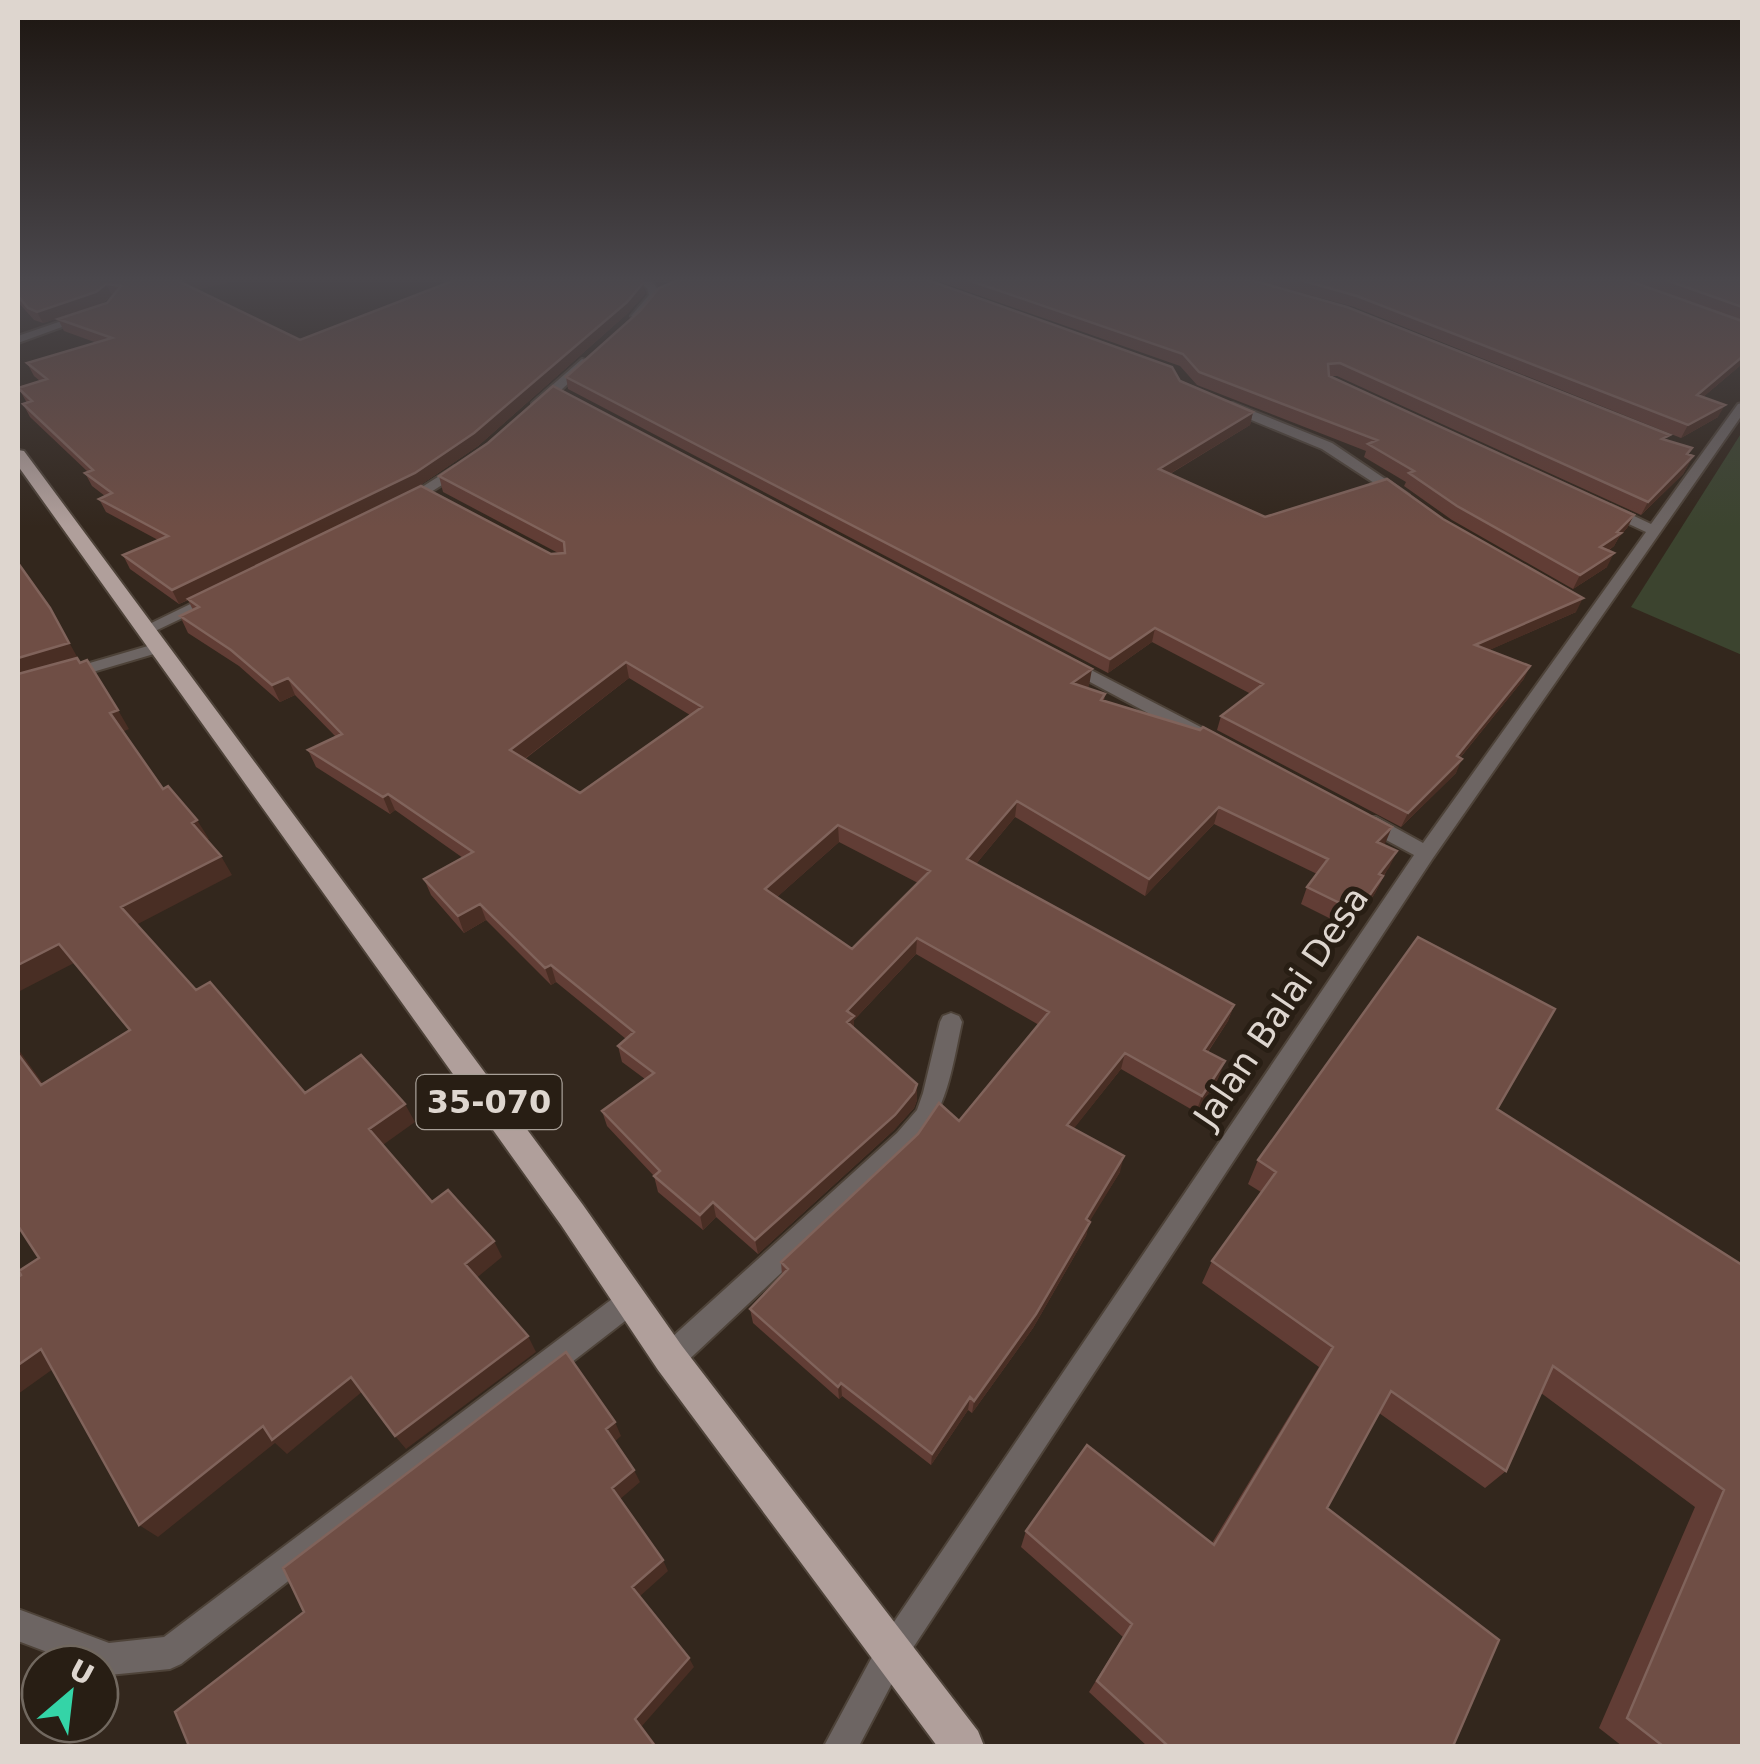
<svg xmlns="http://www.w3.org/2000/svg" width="1760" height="1764" font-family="'DejaVu Sans',sans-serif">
<rect width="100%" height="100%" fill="#33271d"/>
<!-- green -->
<path fill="#3c442f" d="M1742,432V655L1631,607Z"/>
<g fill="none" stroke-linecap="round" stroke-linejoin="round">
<!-- service casing -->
<g stroke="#4e4339" stroke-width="4">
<path id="service" d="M82,314L92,316L18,343V336Z
M629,1289L638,1293L642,1302L638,1311L181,1664L170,1669L109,1675L100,1672V1664H79L18,1641V1609L109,1643L164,1637L620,1293Z"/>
</g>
<!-- minor casing -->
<g stroke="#4e4339" stroke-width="4">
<path id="minor" d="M636,280C649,280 656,281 659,295L637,319L631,316L649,295L647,288Z
M582,359L592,362L540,409H532V403Z
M1225,403H1233L1332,443L1409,495L1397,498L1322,449L1225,409Z
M1742,403V415L1433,858L901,1666L859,1746H824L879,1644L1414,855L1362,827L1359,822L1362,817H1376L1423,843L1646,532L1601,511V505H1611L1651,524L1738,404Z
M455,466L467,469L409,506L397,503Z
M217,591L225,596L222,599L151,633H139L137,630Z
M158,643L164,645V651L18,694V684Z
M1068,658L1216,735L1219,739L1210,745L1204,743L1062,667V659Z
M951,1013L959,1016L962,1022C951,1073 948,1106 915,1147L680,1368L670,1372L660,1368L656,1358L660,1348L897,1133L917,1110L923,1093L940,1022L943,1016Z"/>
</g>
<!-- primary casing -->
<g stroke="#4e4339" stroke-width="4">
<path id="primary" d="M18,450L24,451L583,1205L682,1346L978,1731L984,1746H937L658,1370L561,1225L18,466Z"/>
</g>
<!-- service -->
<use href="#service" fill="#6d6563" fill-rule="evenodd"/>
<!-- minor -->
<use href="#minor" fill="#6d6563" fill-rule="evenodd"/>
<!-- primary -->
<use href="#primary" fill="#b09f9b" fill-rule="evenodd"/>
</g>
<!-- wall -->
<path fill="#613d35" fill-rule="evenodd" d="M18,280H239L196,290L300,340L447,284L443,280H642L645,294L628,313L478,446L419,486L237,575L560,554L443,492L439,476L1089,686L1086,688L1105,694L1104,701L1385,844L1384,845L1397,851L1375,893L1351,929L1301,904L1307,887L1317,874L1214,824L1145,896L1015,817L976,864L1234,1005L1228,1021L1208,1052L1219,1077L1196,1112L1121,1069L1073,1129L1120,1172L1089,1221L1086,1236L1033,1328L972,1413L968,1410L931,1465L842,1396L839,1399L753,1323L750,1309L782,1275L781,1262L959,1121L1039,1025L916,954L854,1020V1029L917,1100L914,1108L894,1130L758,1254L716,1217L703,1230L658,1192L654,1176L607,1126L602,1111L645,1079L622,1062L618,1046L626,1039L556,982L551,985L486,920L464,933L431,895L424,879L463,858L395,810L390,814L316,767L308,750L336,737L295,695L280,702L239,666L188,633L180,616L193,610L188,600L179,604L130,569L123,555L158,540L106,512L99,499L105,496L92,486L85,473L88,472L30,417L23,404L27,403L18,387L40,381L34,376L27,363L97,343L64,331L58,319L107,303L113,295L101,304L43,323L34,320L18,302ZM629,678L690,715L580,793L525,759ZM839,842L918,883L852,949L777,897Z
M935,280H1251L1667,441L1692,448L1688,455L1693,456L1683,474L1641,515L1337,376H1329L1634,515L1627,528L1619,537L1614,546L1608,551L1607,567L1573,589L1452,520L1404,486L1406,482L1364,457L1366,451L1197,385L1180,366Z
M1254,280H1627L1742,321V364L1703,397L1718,417L1681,438L1354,307Z
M1629,280H1742V321Z
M566,377L1180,381L1253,412L1250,425L1170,474L1265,517L1576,612L1489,650L1530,666L1523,680L1460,758L1456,773L1401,827L1217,730L1221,716L1251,694L1152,642L1108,673L568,389Z
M1497,1109L1742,1265V1746H1622L1599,1728L1695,1507L1541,1393L1506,1471L1485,1488L1379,1413L1327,1508L1453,1746H1147L1089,1692L1123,1637L1021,1547L1026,1531L1212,1543L1319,1367L1202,1283L1212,1261L1261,1192L1248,1184L1258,1160Z"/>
<!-- shaded-wall -->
<path fill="#492e24" d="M182,280H239L183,293L178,281Z
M643,283L645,294L628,313L478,446L419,486L179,604L172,590Z
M106,284L112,295L101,304L43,323L37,312Z
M1742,357V364L1691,407L1697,395Z
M1725,405L1718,417L1681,438L1688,425Z
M1253,412L1250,425L1156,482L1159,469Z
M1693,456L1683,474L1641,515L1648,502Z
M1634,515L1627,528L1619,537L1614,546L1593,561L1600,547Z
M1614,553L1607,567L1573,589L1580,575Z
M1583,598L1576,612L1469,659L1475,645Z
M50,608L80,662L18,680V658Z
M1155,628L1152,642L1108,673L1110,659Z
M626,662L629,678L515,766L510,750Z
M1530,666L1523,680L1450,770L1457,756Z
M1092,669L1089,686L1070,700L1072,683Z
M288,678L295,695L280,702L272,685Z
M118,710L129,729L122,732L110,713Z
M1462,759L1456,773L1401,827L1408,813Z
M388,794L395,810L390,814L383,797Z
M1017,801L1015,817L966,876L967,859Z
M1219,807L1214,824L1145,896L1149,879Z
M197,820L209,839L203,842L192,823Z
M838,825L839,842L767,906L765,889Z
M1392,827L1385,844L1370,859L1377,842Z
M1397,851L1389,868L1371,891L1379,874Z
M221,856L232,875L134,926L121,907Z
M1383,876L1375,893L1351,929L1358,912Z
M480,904L486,920L464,933L458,916Z
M917,938L916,954L854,1020V1032L847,1039V1011Z
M59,944L74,963L18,992V965Z
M551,965L556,982L551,985L545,968Z
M1234,1005L1228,1021L1198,1066L1204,1050Z
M18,1049L57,1103L41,1085L18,1054Z
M1125,1053L1121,1069L1064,1141L1067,1125Z
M1225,1061L1219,1077L1196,1112L1202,1096Z
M917,1084V1100L914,1108L894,1130L758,1254L755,1240Z
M405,1104L415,1122L380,1147L369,1129Z
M1124,1156L1120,1172L1082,1234L1086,1219Z
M713,1202L716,1217L703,1230L700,1215Z
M1090,1222L1086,1236L1033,1328L972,1413L974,1401Z
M494,1241L502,1257L474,1280L465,1264Z
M528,1336L536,1352L406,1449L395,1436Z
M41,1349L60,1364L18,1394V1365Z
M351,1377L363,1391L287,1454L275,1443L158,1537L139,1525L263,1426Z
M841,1383L842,1396L839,1399L838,1387Z
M970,1397L968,1410L931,1465L932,1454Z
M615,1422L621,1436L613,1443L606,1429Z
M634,1470L640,1482L619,1500L612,1488Z
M663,1560L668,1571L639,1597L632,1587Z
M689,1658L694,1667L642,1726L657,1746H655L635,1719Z"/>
<!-- building -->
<path fill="#6f4e45" stroke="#80635b" stroke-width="2.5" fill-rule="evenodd" d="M22,280H182L178,281L300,340L455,280H642L643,283L627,302L474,433L415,473L172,590L123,555L168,536L99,499L112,493L85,473L93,470L23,404L32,401L18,388L47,379L27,363L112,338L58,319L107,303L121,286L106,284L96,292L37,312L28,308L18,296V282Z
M678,280H928L1172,367L1180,381L1253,412L1159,469L1265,517L1387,479L1443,519L1583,598L1475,645L1530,666L1457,756L1462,759L1408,813L1221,716L1263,684L1155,628L1110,659L566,377L640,311L659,288Z
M968,280H1251L1347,307L1670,435L1662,439L1692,448L1687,454L1693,456L1648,502L1340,363L1328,364L1329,376L1634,515L1617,532L1621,533L1600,547L1614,553L1580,575L1457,506L1409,473L1414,471L1368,444L1377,440L1199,372L1183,354Z
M1300,280H1627L1742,321V357L1697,395L1725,405L1688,425L1357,296Z
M1666,280H1742V307Z
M553,386L1092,669L1072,683L1105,694L1101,700L1200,730L1203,727L1392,827L1377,842L1397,851L1379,874L1383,876L1358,912L1307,887L1328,859L1219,807L1149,879L1017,801L967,859L1234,1005L1204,1050L1225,1061L1202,1096L1125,1053L1067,1125L1124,1156L1086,1219L1090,1222L1036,1314L974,1401L970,1397L932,1454L841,1383L838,1387L750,1309L788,1269L781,1262L918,1134L939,1103L959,1121L1049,1012L917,938L847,1011L854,1016L847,1022L917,1084L914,1092L895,1115L755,1240L713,1202L700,1215L654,1176L660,1171L602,1111L654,1073L618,1046L634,1032L551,965L545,968L480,904L458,916L424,879L473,852L388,794L383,797L308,750L342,734L288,678L272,685L231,650L180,616L199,607L188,599L421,486L551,554L565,553L564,542L439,476L488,443ZM626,662L702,707L580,793L510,750ZM838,825L930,871L852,949L765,889Z
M18,563L50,608L69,643L18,658Z
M77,658L80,663L87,660L118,710L110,713L163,789L168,786L197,820L192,823L221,856L121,907L196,990L210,982L305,1093L361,1055L405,1104L369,1129L432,1202L448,1190L494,1241L465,1264L528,1336L395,1436L351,1377L272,1440L263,1426L139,1525L41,1349L18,1365V1277L21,1275L19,1271L39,1258L18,1226V1054L41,1085L130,1030L59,944L18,965V674Z
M1418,937L1555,1009L1497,1109L1742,1265V1746H1663L1627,1718L1724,1490L1553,1366L1506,1471L1391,1391L1327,1508L1499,1640L1453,1746H1168L1097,1681L1132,1624L1026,1531L1087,1445L1214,1545L1333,1347L1212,1261L1276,1172L1258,1160Z
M566,1352L615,1422L606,1429L634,1470L612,1488L663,1560L632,1587L689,1658L635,1719L655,1746H189L175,1712L304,1612L283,1568Z"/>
<!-- sky -->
<linearGradient id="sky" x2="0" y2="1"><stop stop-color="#1c1510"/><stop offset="0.53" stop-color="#4a474c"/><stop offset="1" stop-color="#4a474c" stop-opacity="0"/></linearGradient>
<rect width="1760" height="527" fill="url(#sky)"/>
<g text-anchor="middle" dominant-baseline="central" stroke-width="10" stroke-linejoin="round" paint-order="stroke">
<!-- shield labels -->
<rect fill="#281e14" stroke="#a79f97" stroke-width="2.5" x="416.5" y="1075" width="145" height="54" rx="8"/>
<g font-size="32" font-weight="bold" fill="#ded6cf">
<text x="489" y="1102">35-070</text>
</g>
<!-- street labels -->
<g font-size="35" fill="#ded6cf" stroke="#281e14">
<text transform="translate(1281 1007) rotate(-56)">Jalan Balai Desa</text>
</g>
</g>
<!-- border -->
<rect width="1760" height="1764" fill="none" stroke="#ded6cf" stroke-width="40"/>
<!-- north arrow -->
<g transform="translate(70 1694) rotate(28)"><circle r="48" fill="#281e14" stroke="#71685f" stroke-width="2.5"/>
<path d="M0-8L18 38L0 25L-18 38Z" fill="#34d4a7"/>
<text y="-15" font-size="28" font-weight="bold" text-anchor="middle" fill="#ded6cf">U</text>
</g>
</svg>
